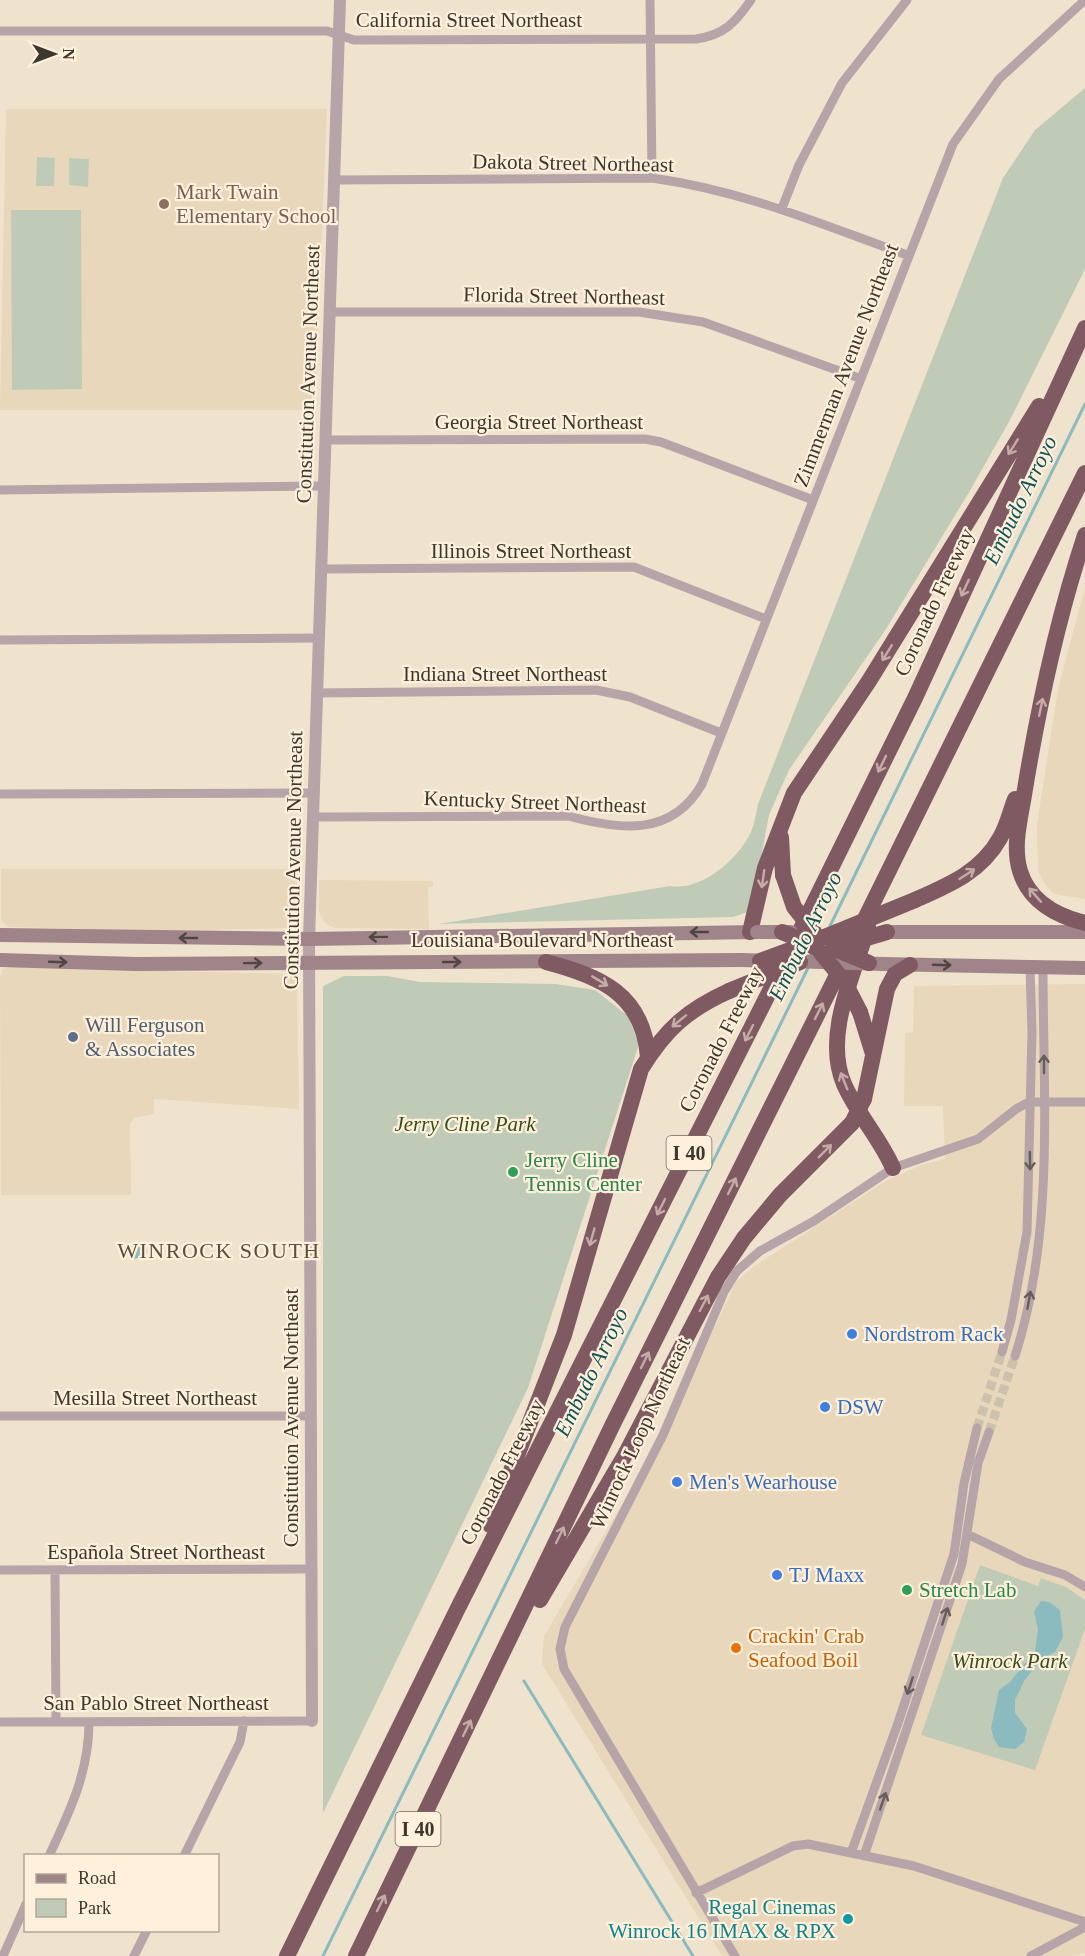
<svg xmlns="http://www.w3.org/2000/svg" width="1085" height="1956" font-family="'Times New Roman',serif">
<rect width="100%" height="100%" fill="#f0e3cd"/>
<!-- built -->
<path fill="#e8d7bb" d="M6,109H327L315,410H0Z
M1085,587V899L1054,894L1046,886L1038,871L1037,824L1058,689Z
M1,869H302L299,923L291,928L167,931L9,927L1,920Z
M319,880L433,881V887H428L429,929L334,928L325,923L319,912Z
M10,967L291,974L297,981L299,1109L154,1099V1114L134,1118L130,1124L131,1195H1L0,976L3,969Z
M1085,984V1953L1071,1956H722L542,1664L544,1636L663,1435L736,1282L753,1267L887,1180L924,1164L945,1159L943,1106H904L905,1033L913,1032L914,986Z"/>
<!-- green -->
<path fill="#c0cbb7" d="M1085,88V269L1010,420L968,494L886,629L789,770L769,815L751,911L733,917L439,924L670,886C700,891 735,862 749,836C754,827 756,814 758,804L1003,178L1035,130Z
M37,157L55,158L54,186H36Z
M69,158L89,159L88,187L69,185Z
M11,210H81L82,389L12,390Z
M344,976H387L420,982L556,984L595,990L628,1016L639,1044L528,1388L323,1813V986Z
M980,1565L1038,1586L1041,1578L1066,1587L1085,1600V1629L1035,1770L921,1735Z"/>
<!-- water -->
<path fill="#8bbabf" d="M140,1245L147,1250L145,1256L134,1259L124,1252L127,1247Z
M1041,1601L1049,1602L1060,1610L1063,1637L1055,1652L1041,1659L1024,1681L1015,1700V1713L1027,1729L1024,1742L1015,1749L999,1747L994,1739L991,1728L999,1690L1010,1682L1035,1651L1038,1629L1034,1612Z"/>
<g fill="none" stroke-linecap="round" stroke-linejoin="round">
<!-- stream -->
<path stroke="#8bbabf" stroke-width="3" d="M829,928L1085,404
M524,1681L693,1956
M323,1956L809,966"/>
<!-- minor-tunnel -->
<path stroke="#ccc1ad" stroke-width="9" stroke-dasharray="9 4.5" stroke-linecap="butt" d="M977,1428L1002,1352
M989,1432L1015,1356"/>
<!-- minor -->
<path stroke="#b6a4a8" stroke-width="9" d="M650,0L652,178
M0,31H327L354,40L696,39C724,35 735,23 751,0
M334,180L652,178C745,191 820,224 907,255
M782,208L799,165L842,83L907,0
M330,312H639L703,322L859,378
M326,440L645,439L661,442L813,500
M0,490L324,486
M322,569L634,567L766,619
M0,640L319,638
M317,693L596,690L630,697L721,733
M0,794L313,793
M313,817L568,816C620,830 672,837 702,784L953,144L999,79L1085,0
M1002,1352L1011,1320L1027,1232L1032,1032L1030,968
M1015,1356C1055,1232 1043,1097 1043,968
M0,1416H310
M967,1534L1025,1562L1065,1575L1085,1587
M0,1570L312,1569
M55,1570L56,1722
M0,1722L312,1721
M851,1853L898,1723L954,1554L964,1483L977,1428
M49,1856C70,1811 89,1772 89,1722
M184,1856L240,1742L244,1721
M864,1856L962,1564L978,1463L989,1432
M696,1893L793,1846L808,1844L914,1866L1085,1922
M3,1956L26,1904
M134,1956L147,1930
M735,1956L564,1669L560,1649L565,1627L663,1435L724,1292L737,1271L760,1251L814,1221L893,1168L978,1139L1016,1109L1029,1102H1085
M1031,1956L1085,1927"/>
<!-- tertiary -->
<path stroke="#b6a4a8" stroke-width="12" d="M312,1721L309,939L340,0"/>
<!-- secondary -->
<path stroke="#9f848a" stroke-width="14" d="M887,932H1085
M0,935L309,939L757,932
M0,960L136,964L743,960
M883,964L1085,968"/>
<!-- motorway -->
<path stroke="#7f5a63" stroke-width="16" d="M1085,535C1058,617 1039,704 1025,789C1021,816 1012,845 1020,871C1029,901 1057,916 1085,923
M781,837L783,875
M915,900C949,885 981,872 1000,838C1007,826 1010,812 1015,799
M868,927C854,974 823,1035 844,1084C857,1114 880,1138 893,1168
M860,929L1085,473
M750,932L765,868L794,793L869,681L1039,406
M799,933L915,698L1085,328
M820,952L809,943L837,932
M546,962C600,976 643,994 648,1057
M860,1012L873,1054
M864,1099L887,989L895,974L910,965
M490,1525L564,1335L641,1069C666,1029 687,1010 729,991
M540,1600L625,1455L718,1277L744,1238L780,1195L852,1123
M287,1956L458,1608L785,961
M356,1956L613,1424L843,963"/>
<!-- secondary-bridge -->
<path stroke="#9f848a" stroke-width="14" d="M757,932H791
M743,960L768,961
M790,961L883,964"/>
<!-- motorway-bridge -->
<path stroke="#7f5a63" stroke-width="16" d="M783,875L794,907L814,932
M782,932L809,943
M837,932L915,900
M833,948L887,932
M833,948L869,963
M821,953L844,981L860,1012
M760,961L809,943
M729,991L800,962
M852,1123L864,1099"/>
</g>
<!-- one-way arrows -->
<defs><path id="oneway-shaft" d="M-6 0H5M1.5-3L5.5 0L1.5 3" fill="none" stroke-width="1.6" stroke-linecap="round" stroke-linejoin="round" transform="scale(1.5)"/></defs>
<g stroke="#c5aca4">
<use href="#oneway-shaft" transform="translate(1013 447) rotate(122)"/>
<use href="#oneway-shaft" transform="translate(965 588) rotate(115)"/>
<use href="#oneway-shaft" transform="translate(887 653) rotate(122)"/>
<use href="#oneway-shaft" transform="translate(1041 707) rotate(-78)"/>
<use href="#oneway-shaft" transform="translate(882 764) rotate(116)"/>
<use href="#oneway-shaft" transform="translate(967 874) rotate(-33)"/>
<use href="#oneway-shaft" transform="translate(763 879) rotate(98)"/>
<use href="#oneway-shaft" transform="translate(1035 895) rotate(-131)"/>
<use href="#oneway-shaft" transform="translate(600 981) rotate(31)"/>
<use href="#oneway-shaft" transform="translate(819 1011) rotate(-63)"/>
<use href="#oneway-shaft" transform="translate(679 1021) rotate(141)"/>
<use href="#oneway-shaft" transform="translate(749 1033) rotate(117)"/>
<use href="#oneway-shaft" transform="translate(844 1081) rotate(-112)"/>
<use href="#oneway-shaft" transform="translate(825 1151) rotate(-45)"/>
<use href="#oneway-shaft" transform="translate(732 1186) rotate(-64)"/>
<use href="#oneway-shaft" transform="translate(661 1207) rotate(117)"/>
<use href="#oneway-shaft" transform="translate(592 1237) rotate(106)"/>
<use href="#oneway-shaft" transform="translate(704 1303) rotate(-62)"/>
<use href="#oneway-shaft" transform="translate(645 1360) rotate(-64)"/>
<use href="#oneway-shaft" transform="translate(560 1535) rotate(-64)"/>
<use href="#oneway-shaft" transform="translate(467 1728) rotate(-64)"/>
<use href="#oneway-shaft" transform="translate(381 1903) rotate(-64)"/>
</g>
<g stroke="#504641">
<use href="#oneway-shaft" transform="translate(699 932) rotate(-180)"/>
<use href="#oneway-shaft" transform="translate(378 937) rotate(179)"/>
<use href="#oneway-shaft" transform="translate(188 938) rotate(-180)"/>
<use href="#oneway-shaft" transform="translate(58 962) rotate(2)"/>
<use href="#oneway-shaft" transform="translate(452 962)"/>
<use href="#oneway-shaft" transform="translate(253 963) rotate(-1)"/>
<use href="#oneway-shaft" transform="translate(942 965) rotate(2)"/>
</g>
<g stroke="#675d59">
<use href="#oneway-shaft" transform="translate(1044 1064) rotate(-90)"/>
<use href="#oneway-shaft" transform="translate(1030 1161) rotate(89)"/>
<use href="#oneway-shaft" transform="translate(1029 1300) rotate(-80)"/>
<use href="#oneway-shaft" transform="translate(945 1616) rotate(-72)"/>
<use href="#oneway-shaft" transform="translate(910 1686) rotate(108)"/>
<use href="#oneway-shaft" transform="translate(883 1801) rotate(-71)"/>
</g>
<!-- markers -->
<circle fill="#8d6e63" stroke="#fef0da" stroke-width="2" cx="164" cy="204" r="6"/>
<circle fill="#5c6f8a" stroke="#fef0da" stroke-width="2" cx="73" cy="1037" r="6"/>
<g fill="#2e9e5b" stroke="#fef0da" stroke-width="2">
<circle cx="513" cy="1172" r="6"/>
<circle cx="907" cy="1590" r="6"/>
</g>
<g fill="#3f7fe0" stroke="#fef0da" stroke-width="2">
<circle cx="852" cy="1334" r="6"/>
<circle cx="825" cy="1407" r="6"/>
<circle cx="677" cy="1482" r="6"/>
<circle cx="777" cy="1575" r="6"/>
</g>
<circle fill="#e8710a" stroke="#fef0da" stroke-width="2" cx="736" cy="1648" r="6"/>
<circle fill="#0f9aa8" stroke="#fef0da" stroke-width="2" cx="848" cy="1919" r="6"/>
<g text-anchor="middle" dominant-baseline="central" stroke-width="4.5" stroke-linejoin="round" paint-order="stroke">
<!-- shield labels -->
<g fill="#fef0da" stroke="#766e62" stroke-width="1.5">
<rect x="666.5" y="1136" width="45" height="34" rx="4.5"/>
<rect x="395.5" y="1812" width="45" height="34" rx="4.5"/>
</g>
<g font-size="20" font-weight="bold" fill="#3c372f">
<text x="689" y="1153">I 40</text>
<text x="418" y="1829">I 40</text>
</g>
<!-- street labels -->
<g font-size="21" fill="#3c372f" stroke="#fef0da">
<text x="469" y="20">California Street Northeast</text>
<text transform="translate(573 163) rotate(1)">Dakota Street Northeast</text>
<text transform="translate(564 296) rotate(1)">Florida Street Northeast</text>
<text transform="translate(846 365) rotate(-69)">Zimmerman Avenue Northeast</text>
<text transform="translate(308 374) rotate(-88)">Constitution Avenue Northeast</text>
<text x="539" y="422">Georgia Street Northeast</text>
<text x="531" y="551">Illinois Street Northeast</text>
<text transform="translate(934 602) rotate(-65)">Coronado Freeway</text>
<text x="505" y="674">Indiana Street Northeast</text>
<text transform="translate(535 802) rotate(2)">Kentucky Street Northeast</text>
<text transform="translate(293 860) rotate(-89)">Constitution Avenue Northeast</text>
<text x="542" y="940">Louisiana Boulevard Northeast</text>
<text transform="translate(721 1039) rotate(-63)">Coronado Freeway</text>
<text x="155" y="1398">Mesilla Street Northeast</text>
<text transform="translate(291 1418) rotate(-90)">Constitution Avenue Northeast</text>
<text transform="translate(640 1433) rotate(-65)">Winrock Loop Northeast</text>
<text transform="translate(502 1472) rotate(-63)">Coronado Freeway</text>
<text x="156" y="1552">Española Street Northeast</text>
<text x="156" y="1703">San Pablo Street Northeast</text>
</g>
<!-- education labels -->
<g font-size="21" fill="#785e54" stroke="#fef0da" text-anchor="start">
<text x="176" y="192">Mark Twain<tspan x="176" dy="24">Elementary School</tspan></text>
</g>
<!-- service labels -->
<g font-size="21" fill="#4e5e75" stroke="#fef0da" text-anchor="start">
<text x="85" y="1025">Will Ferguson<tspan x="85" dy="24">&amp; Associates</tspan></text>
</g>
<!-- park labels -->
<g font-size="21" font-style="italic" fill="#364e1c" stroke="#fef0da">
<text x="465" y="1124">Jerry Cline Park</text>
<text x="1010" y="1661">Winrock Park</text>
</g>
<!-- leisure labels -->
<g font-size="21" fill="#27864d" stroke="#fef0da" text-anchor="start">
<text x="525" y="1160">Jerry Cline<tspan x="525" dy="24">Tennis Center</tspan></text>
<text x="919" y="1590">Stretch Lab</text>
</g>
<!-- shop labels -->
<g font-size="21" fill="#366cbe" stroke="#fef0da" text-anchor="start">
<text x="864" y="1334">Nordstrom Rack</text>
<text x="837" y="1407">DSW</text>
<text x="689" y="1482">Men's Wearhouse</text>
<text x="789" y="1575">TJ Maxx</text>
</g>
<!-- food labels -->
<g font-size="21" fill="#c56008" stroke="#fef0da" text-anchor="start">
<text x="748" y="1636">Crackin' Crab<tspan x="748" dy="24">Seafood Boil</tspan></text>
</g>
<!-- culture labels -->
<g font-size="21" fill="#0d838f" stroke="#fef0da" text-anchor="end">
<text x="836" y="1907">Regal Cinemas<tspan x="836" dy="24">Winrock 16 IMAX &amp; RPX</tspan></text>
</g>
<!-- water labels -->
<g font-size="22" font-style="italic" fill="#10535a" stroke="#fef0da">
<text transform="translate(1020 500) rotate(-64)">Embudo Arroyo</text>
<text transform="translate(805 936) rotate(-64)">Embudo Arroyo</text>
<text transform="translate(591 1372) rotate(-64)">Embudo Arroyo</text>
</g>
<!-- neighbourhood labels -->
<g font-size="22" letter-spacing="1.5" fill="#5b503e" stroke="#fef0da">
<text x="219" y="1250">WINROCK SOUTH</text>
</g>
</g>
<!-- legend -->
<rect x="24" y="1854" width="195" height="78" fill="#fef0da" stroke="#b0a696" stroke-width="1.5"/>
<rect x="36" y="1874" width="30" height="9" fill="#9f848a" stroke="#b0a696" stroke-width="1.5"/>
<text x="78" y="1884" font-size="18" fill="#3c372f">Road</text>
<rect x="36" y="1899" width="30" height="18" fill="#c0cbb7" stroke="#b0a696" stroke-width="1.5"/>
<text x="78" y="1914" font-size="18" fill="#3c372f">Park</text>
<!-- north arrow -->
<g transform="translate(54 54) rotate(90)" stroke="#fef0da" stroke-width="4.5" paint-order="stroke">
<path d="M0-4.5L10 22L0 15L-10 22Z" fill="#3c372f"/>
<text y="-9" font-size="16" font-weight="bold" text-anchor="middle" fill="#3c372f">N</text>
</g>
</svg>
